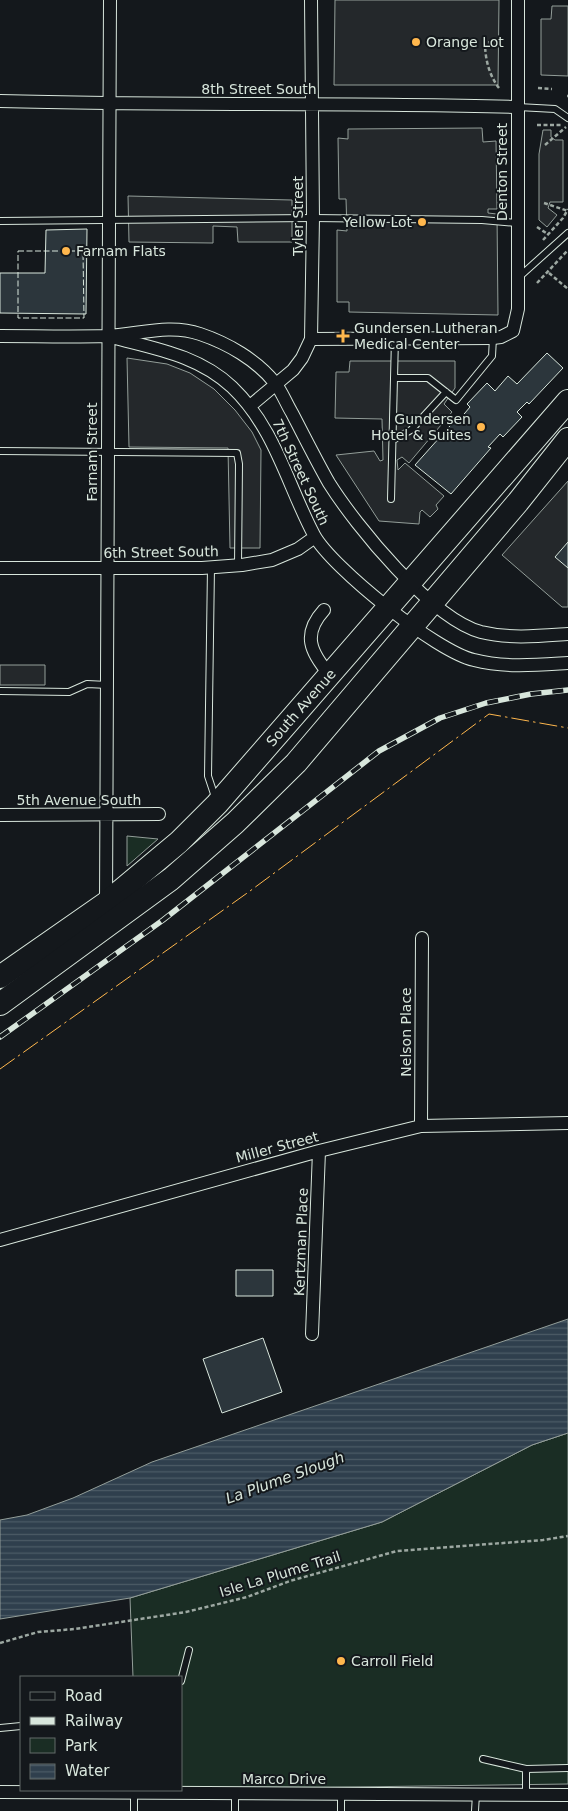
<svg xmlns="http://www.w3.org/2000/svg" width="568" height="1811" font-family="'DejaVu Sans',sans-serif">
<defs>
<pattern id="water-rules" width="6" height="5" patternUnits="userSpaceOnUse" patternTransform="scale(1.25)"><rect width="6" height="5" fill="#2f3f4d"/><path d="M0 2.5h6" fill="none" stroke="#4c5b66"/></pattern>
</defs>
<rect width="100%" height="100%" fill="#14181c"/>
<!-- green -->
<path fill="#1a2d24" stroke="#939e99" d="M127,836L158,839L127,866Z
M568,1433V1784L282,1788L181,1787V1677H133L130,1598L382,1522L532,1445Z"/>
<!-- parking -->
<path fill="#24282b" stroke="#939e99" d="M335,0H499L498,85H334Z
M552,6H568V76L541,75V19H551Z
M482,128L483,142L496,141L497,209H488V213L497,214L498,315L349,312V302H337V230L347,231L346,199H339L338,138L348,139V129Z
M543,130H551V137L555,140H563V202H550L548,208L557,215L547,227L539,220V154Z
M128,196L292,200V242H238L237,227L213,226V243L129,242Z
M127,358L167,364L190,373L214,389L235,410L252,432L261,450L260,548H230L228,448L129,447Z
M350,361H455V388L444,404L452,412L409,463L402,457L397,460L398,470L405,463L444,496L436,505L438,509L430,517L422,510L420,512L419,524L379,521L336,455L374,451L380,461L383,460L382,419L335,418L336,372H349Z
M568,481V607H562L502,555Z
M0,665H45V685H0Z"/>
<!-- water -->
<path fill="url(#water-rules)" stroke="#939e99" d="M568,1319V1433L532,1445L382,1522L130,1598L0,1619V1520L27,1515L73,1498L152,1462Z"/>
<!-- building -->
<path fill="#2c363c" stroke="#d8e6dc" d="M87,229L86,314L0,313V273H45L46,230Z
M547,353L563,368L529,404L527,402L517,412L522,417L503,437L500,434L488,447L491,448L451,494L415,465L457,418L459,420L470,407L467,404L487,383L495,391L508,376L517,384Z
M568,542V568L555,557Z
M236,1270H273V1296H236Z
M263,1338L282,1392L222,1413L203,1359Z"/>
<g fill="none" stroke-linecap="round" stroke-linejoin="round">
<!-- lane casing -->
<g stroke="#d8e6dc" stroke-width="8">
<path id="lane" d="M518,107L555,109L568,118
M0,221L313,218L482,220L517,223
M519,277L568,233
M394,378H428L456,400L492,356L493,338
M393,440L411,430L446,392
M0,451L237,453L239,464L238,565
M391,499L395,338
M211,567L208,776L215,797
M0,691L69,692L87,684L108,685
M181,1681L189,1650
M0,1728L21,1726
M483,1759L526,1769L568,1768
M526,1769V1795
M134,1811V1792
M235,1811V1793
M341,1811V1794
M475,1811L476,1794"/>
</g>
<!-- street casing -->
<g stroke="#d8e6dc" stroke-width="14">
<path id="street" d="M0,101C173,106 345,102 518,107
M0,336C35,336 71,337 106,336C137,335 169,323 200,334C227,343 257,360 275,383C282,392 286,403 292,413C304,436 316,460 329,483C356,526 432,619 481,632C510,639 539,636 568,634
M115,338C157,349 199,356 232,387C275,428 287,484 314,535C332,568 437,652 474,660C505,668 536,665 568,663
M311,339L493,338L501,337L513,331L518,309V0
M250,406L293,370L302,358L311,339L313,218L311,0
M0,568H202L242,565L272,560L298,549L315,537
M324,610C302,634 310,652 330,675
M0,815L159,814
M106,903L110,0
M421,1126L422,938
M0,1240L319,1151L421,1126L568,1123
M312,1334L319,1151
M0,1792L568,1795"/>
</g>
<!-- highway casing -->
<g stroke="#d8e6dc" stroke-width="24">
<g id="highway">
<path id="s1" d="M0,977L106,903L179,842L217,804L568,401"/>
<path d="M0,1004L171,879L235,823L296,763L518,502L568,439"/>
</g>
</g>
<!-- path -->
<path stroke="#9da8a2" stroke-width="2.5" stroke-dasharray="4 2.5" stroke-linecap="butt" d="M499,88C489,75 485,59 485,42L499,43
M538,88L552,89
M567,96H568
M537,125H561
M545,145L566,127
M544,203L568,211
M537,227L549,235
M543,240L563,218L568,209
M549,273L568,289
M537,283L568,250
M0,1643L38,1632L75,1629L186,1612L247,1597L290,1581L397,1551L543,1540L568,1536"/>
<!-- lane -->
<use href="#lane" stroke="#14181c" stroke-width="6"/>
<!-- street -->
<use href="#street" stroke="#14181c" stroke-width="12"/>
<!-- highway -->
<use href="#highway" stroke="#14181c" stroke-width="22"/>
<!-- rail casing -->
<g stroke="#d8e6dc" stroke-width="5.5">
<path id="rail" d="M0,1037L163,920L379,751L440,718L486,703L531,694L568,690"/>
</g>
<!-- rail -->
<use href="#rail" stroke="#14181c" stroke-width="4" stroke-dasharray="11" stroke-linecap="butt"/>
<!-- fence -->
<path stroke="#d8e6dc" stroke-width="1" stroke-dasharray="6 2.5" stroke-linecap="butt" d="M18,251H83L84,318H18Z"/>
<!-- power -->
<path stroke="#ffb74d" stroke-width="1" stroke-dasharray="18 4 2.5 4" stroke-linecap="butt" d="M0,1069L250,891L489,714L568,728"/>
</g>
<!-- markers -->
<g fill="#ffb74d" stroke="#14181c" stroke-width="2">
<circle cx="416" cy="42" r="5"/>
<circle cx="422" cy="222" r="5"/>
<circle cx="66" cy="251" r="5"/>
<path d="M340.5 328.5h5v5h5v5h-5v5h-5v-5h-5v-5h5z"/>
<circle cx="481" cy="427" r="5"/>
<circle cx="341" cy="1661" r="5"/>
</g>
<g text-anchor="middle" dominant-baseline="central" stroke-width="4" stroke-linejoin="round" paint-order="stroke">
<!-- poi labels -->
<g font-size="14" fill="#d8e6dc" stroke="#14181c" text-anchor="start">
<text x="426" y="42">Orange Lot</text>
<text x="412" y="222" text-anchor="end">Yellow Lot</text>
<text x="76" y="251">Farnam Flats</text>
<text x="354" y="328">Gundersen Lutheran<tspan x="354" dy="16">Medical Center</tspan></text>
<text x="471" y="419" text-anchor="end">Gundersen<tspan x="471" dy="16">Hotel &amp; Suites</tspan></text>
<text x="351" y="1661">Carroll Field</text>
</g>
<!-- street labels -->
<g font-size="14" fill="#d8e6dc" stroke="#14181c">
<text x="259" y="89">8th Street South</text>
<text transform="translate(502 172) rotate(-90)">Denton Street</text>
<text transform="translate(298 216) rotate(-90)">Tyler Street</text>
<text transform="translate(92 452) rotate(-90)">Farnam Street</text>
<text transform="translate(301 472) rotate(65)">7th Street South</text>
<text transform="translate(161 552) rotate(-1)">6th Street South</text>
<text stroke="none"><textPath href="#s1" startOffset="406">South Avenue</textPath></text>
<text x="79" y="800">5th Avenue South</text>
<text transform="translate(406 1032) rotate(-90)">Nelson Place</text>
<text transform="translate(277 1147) rotate(-15)">Miller Street</text>
<text transform="translate(301 1242) rotate(-88)">Kertzman Place</text>
<text transform="translate(280 1574) rotate(-17)">Isle La Plume Trail</text>
<text x="284" y="1779">Marco Drive</text>
</g>
<!-- water labels -->
<g font-size="15" font-style="italic" fill="#d8e6dc" stroke="#14181c">
<text transform="translate(285 1478) rotate(-20)">La Plume Slough</text>
</g>
</g>
<!-- legend -->
<rect x="20" y="1676" width="162" height="115" fill="#14181c" stroke="#626a69"/>
<rect x="30" y="1692" width="25" height="8" fill="#14181c" stroke="#626a69"/>
<text x="65" y="1701" font-size="15" fill="#d8e6dc">Road</text>
<rect x="30" y="1717" width="25" height="8" fill="#d8e6dc" stroke="#626a69"/>
<text x="65" y="1726" font-size="15" fill="#d8e6dc">Railway</text>
<rect x="30" y="1738" width="25" height="15" fill="#1a2d24" stroke="#626a69"/>
<text x="65" y="1751" font-size="15" fill="#d8e6dc">Park</text>
<rect x="30" y="1764" width="25" height="15" fill="url(#water-rules)" stroke="#626a69"/>
<text x="65" y="1776" font-size="15" fill="#d8e6dc">Water</text>
</svg>
